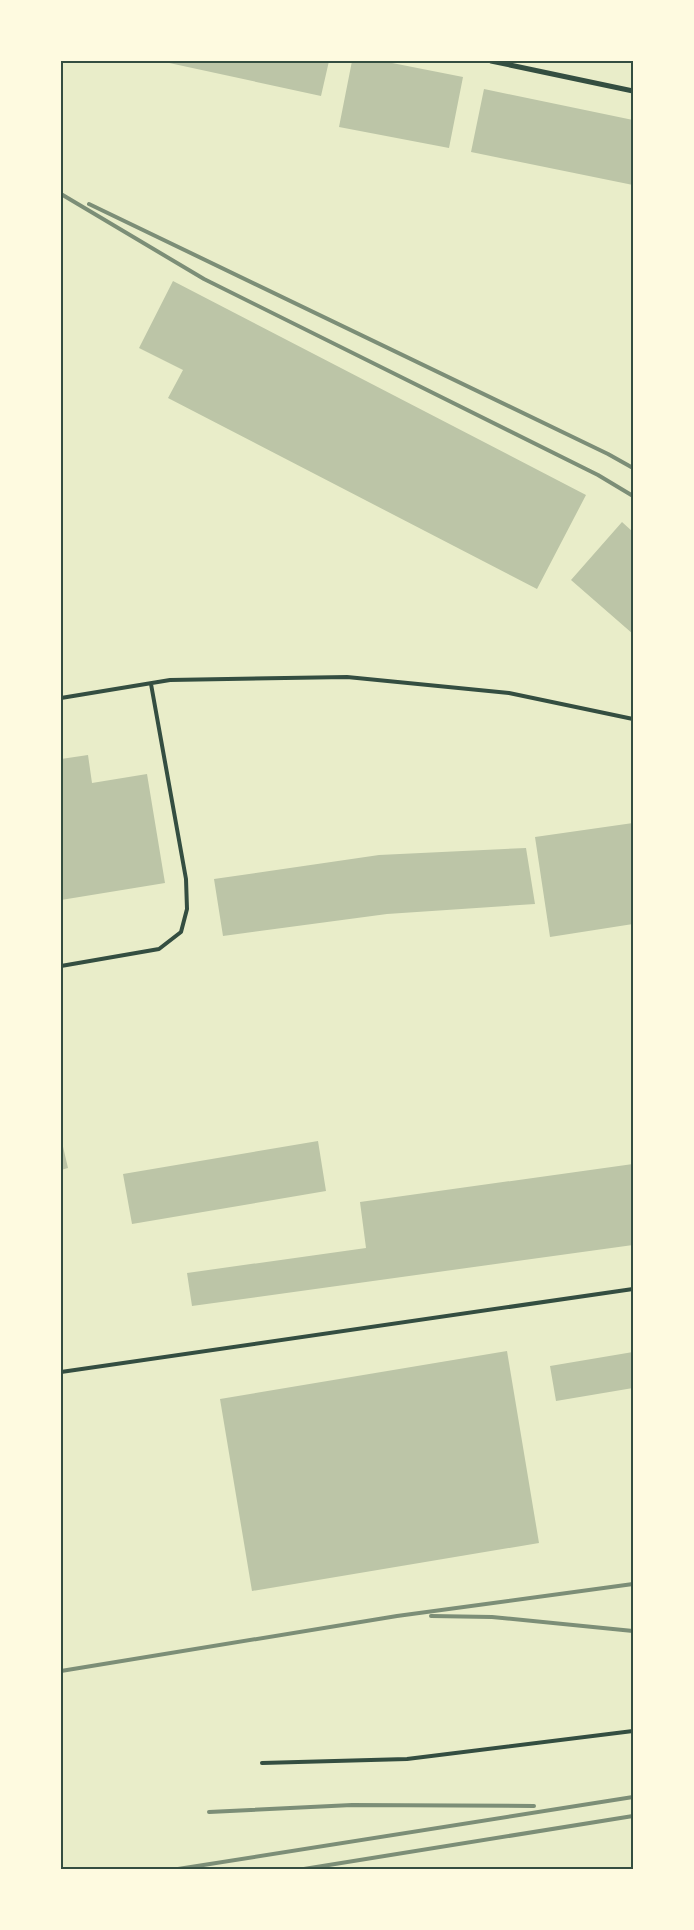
<svg xmlns="http://www.w3.org/2000/svg" width="694" height="1930" font-family="Overpass,sans-serif">
<rect width="100%" height="100%" fill="#e9edc9"/>
<!-- building -->
<path fill="#bcc5a7" d="M160,61H329L321,96Z
M352,61H382L463,77L449,148L339,127Z
M484,89L633,120V185L471,152Z
M173,281L586,495L537,589L168,398L183,370L139,348Z
M622,522L633,532V634L571,580Z
M88,755L92,783L147,774L165,883L61,900V759Z
M633,823V924L550,937L535,837Z
M526,848L535,904L387,914L223,936L214,879L379,855Z
M61,1138L68,1168L61,1170Z
M318,1141L326,1191L132,1224L123,1174Z
M633,1164V1245L192,1306L187,1273L366,1248L360,1202Z
M507,1351L539,1543L252,1591L220,1399Z
M633,1352V1388L556,1401L550,1366Z"/>
<g fill="none" stroke-linecap="round" stroke-linejoin="round">
<!-- service -->
<path stroke="#344e41" stroke-width="4" d="M61,698L170,680L347,677L509,693L633,719
M61,966L159,949L181,932L187,909L186,879L151,684
M61,1372L633,1289
M262,1763L407,1759L633,1731"/>
<!-- minor -->
<path stroke="#344e41" stroke-width="5" d="M491,61L633,91"/>
<!-- rail -->
<path stroke="#7c8e77" stroke-width="4" d="M61,194L204,279L598,475L633,496
M89,204L608,454L633,468
M431,1616L492,1617L633,1631
M61,1671L397,1616L633,1584
M209,1812L352,1805L534,1806
M178,1869L633,1797
M304,1869L633,1816"/>
</g>
<!-- border -->
<rect width="694" height="1930" fill="none" stroke="#fefae0" stroke-width="125"/>
<rect x="62" y="62" width="570" height="1806" fill="none" stroke="#344e41" stroke-width="2"/>
</svg>
